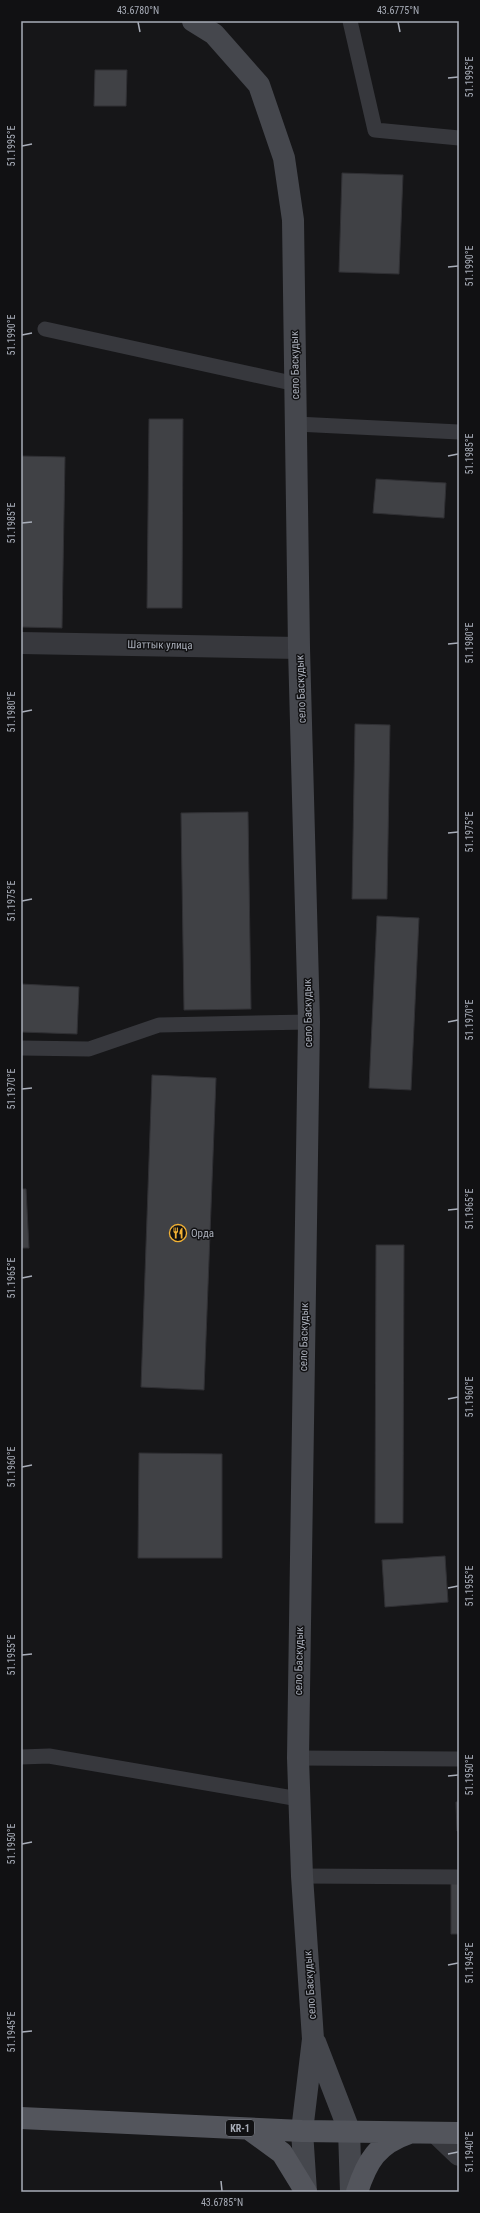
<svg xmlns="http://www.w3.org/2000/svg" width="480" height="2213" font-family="'Roboto Condensed',sans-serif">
<rect width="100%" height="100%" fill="#161618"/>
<!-- building -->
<path fill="#404145" stroke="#303034" d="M95,70H127L126,106H94Z
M342,173L403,175L399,274L339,272Z
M149,419H183L182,608H147Z
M21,456L65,457L62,628L21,627Z
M376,479L446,483L444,518L373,513Z
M355,724L390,725L387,899H352Z
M248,812L251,1009L184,1010L181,813Z
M377,916L419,918L411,1090L369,1088Z
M21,984L79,987L77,1034L21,1032Z
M152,1075L216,1078L204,1390L141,1387Z
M21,1189H26L29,1248H21Z
M376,1245H404L403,1523H375Z
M139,1453L222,1454V1558H138Z
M445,1556L448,1602L385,1607L382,1560Z
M456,1802H459V1831H457Z
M451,1880H459V1934H451Z"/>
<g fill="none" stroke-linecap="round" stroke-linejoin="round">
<!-- lane -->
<path stroke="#37383d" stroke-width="15" d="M350,21L375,130L459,138
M45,329L296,384
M296,424L459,432
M21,1048L89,1049L159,1025L309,1022
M21,1757L49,1756L299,1799
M298,1758L459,1759
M302,1876L459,1877"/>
<!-- street -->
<path stroke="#37383d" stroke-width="22" d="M21,643L299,648
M436,2133L459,2155"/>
<!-- secondary -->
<path stroke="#45474d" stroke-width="22" d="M193,21L214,34L259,85L284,158L293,220L299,648L309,1022L298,1758L302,1876L313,2039L302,2131L306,2192
M315,2042L349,2130L351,2192"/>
<!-- primary -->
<path stroke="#53555c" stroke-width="22" d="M21,2118L302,2131L459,2133
M249,2129L282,2153L306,2192
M357,2192C367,2161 377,2144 409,2133"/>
</g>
<!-- ticks -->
<path fill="none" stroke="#a8adb8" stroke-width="1.5" d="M138,22L140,32M398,22L400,32M448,78L458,77M22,146L32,144M448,267L458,266M22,335L32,333M448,456L458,454M22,523L32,522M448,644L458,643M22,712L32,710M448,833L458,832M22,901L32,899M448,1022L458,1020M22,1089L32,1088M448,1210L458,1209M22,1278L32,1276M448,1399L458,1397M22,1467L32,1465M448,1588L458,1586M22,1655L32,1654M448,1776L458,1775M22,1844L32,1842M448,1965L458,1963M22,2032L32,2031M448,2154L458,2152M221,2181L222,2191"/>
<!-- icons -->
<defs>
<g id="restaurant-ring" transform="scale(0.9)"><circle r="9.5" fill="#111113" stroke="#f2b134" stroke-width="1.5"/><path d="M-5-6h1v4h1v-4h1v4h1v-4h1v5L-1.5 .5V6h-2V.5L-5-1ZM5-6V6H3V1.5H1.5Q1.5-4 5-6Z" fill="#f2b134"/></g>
</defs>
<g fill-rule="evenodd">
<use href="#restaurant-ring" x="178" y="1233"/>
</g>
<g text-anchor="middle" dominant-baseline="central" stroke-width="3" stroke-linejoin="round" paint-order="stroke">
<!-- shield labels -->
<rect fill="#111113" stroke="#7b7e86" stroke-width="1" x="226" y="2120" width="28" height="16" rx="3"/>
<g font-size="10" font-weight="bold" fill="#a8adb8">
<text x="240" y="2128">KR-1</text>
</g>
<!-- street labels -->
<g font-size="11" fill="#a8adb8" stroke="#111113">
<text transform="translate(295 365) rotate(-91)">село Баскудык</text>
<text transform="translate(160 645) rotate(1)">Шаттык улица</text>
<text transform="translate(301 689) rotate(-92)">село Баскудык</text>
<text transform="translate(308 1013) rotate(-91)">село Баскудык</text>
<text transform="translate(304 1337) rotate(-89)">село Баскудык</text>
<text transform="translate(299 1661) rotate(-89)">село Баскудык</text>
<text transform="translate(310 1985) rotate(-94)">село Баскудык</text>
</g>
<!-- poi labels -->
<g font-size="11" fill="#a8adb8" stroke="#111113" text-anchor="start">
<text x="191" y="1233">Орда</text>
</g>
</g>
<!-- border -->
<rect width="480" height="2213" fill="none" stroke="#111113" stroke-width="44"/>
<rect x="22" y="22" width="436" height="2169" fill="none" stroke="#a8adb8" stroke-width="1.5"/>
<g font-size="10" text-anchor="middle" fill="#a8adb8">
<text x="138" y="14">43.6780°N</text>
<text x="398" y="14">43.6775°N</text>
<text transform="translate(469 77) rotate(-90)" y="4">51.1995°E</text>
<text transform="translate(11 146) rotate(-90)" y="4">51.1995°E</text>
<text transform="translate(469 266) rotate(-90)" y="4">51.1990°E</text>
<text transform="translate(11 335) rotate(-90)" y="4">51.1990°E</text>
<text transform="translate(469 454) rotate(-90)" y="4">51.1985°E</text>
<text transform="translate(11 523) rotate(-90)" y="4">51.1985°E</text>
<text transform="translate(469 643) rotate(-90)" y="4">51.1980°E</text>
<text transform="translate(11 712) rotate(-90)" y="4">51.1980°E</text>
<text transform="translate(469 832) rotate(-90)" y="4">51.1975°E</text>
<text transform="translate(11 901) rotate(-90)" y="4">51.1975°E</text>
<text transform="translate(469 1020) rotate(-90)" y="4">51.1970°E</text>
<text transform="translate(11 1089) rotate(-90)" y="4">51.1970°E</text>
<text transform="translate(469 1209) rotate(-90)" y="4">51.1965°E</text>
<text transform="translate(11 1278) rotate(-90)" y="4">51.1965°E</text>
<text transform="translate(469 1397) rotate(-90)" y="4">51.1960°E</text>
<text transform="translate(11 1467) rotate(-90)" y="4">51.1960°E</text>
<text transform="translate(469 1586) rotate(-90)" y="4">51.1955°E</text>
<text transform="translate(11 1655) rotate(-90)" y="4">51.1955°E</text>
<text transform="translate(469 1775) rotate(-90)" y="4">51.1950°E</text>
<text transform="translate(11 1844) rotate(-90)" y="4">51.1950°E</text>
<text transform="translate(469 1963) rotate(-90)" y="4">51.1945°E</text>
<text transform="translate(11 2032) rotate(-90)" y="4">51.1945°E</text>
<text transform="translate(469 2152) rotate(-90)" y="4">51.1940°E</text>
<text x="222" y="2206">43.6785°N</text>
</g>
</svg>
